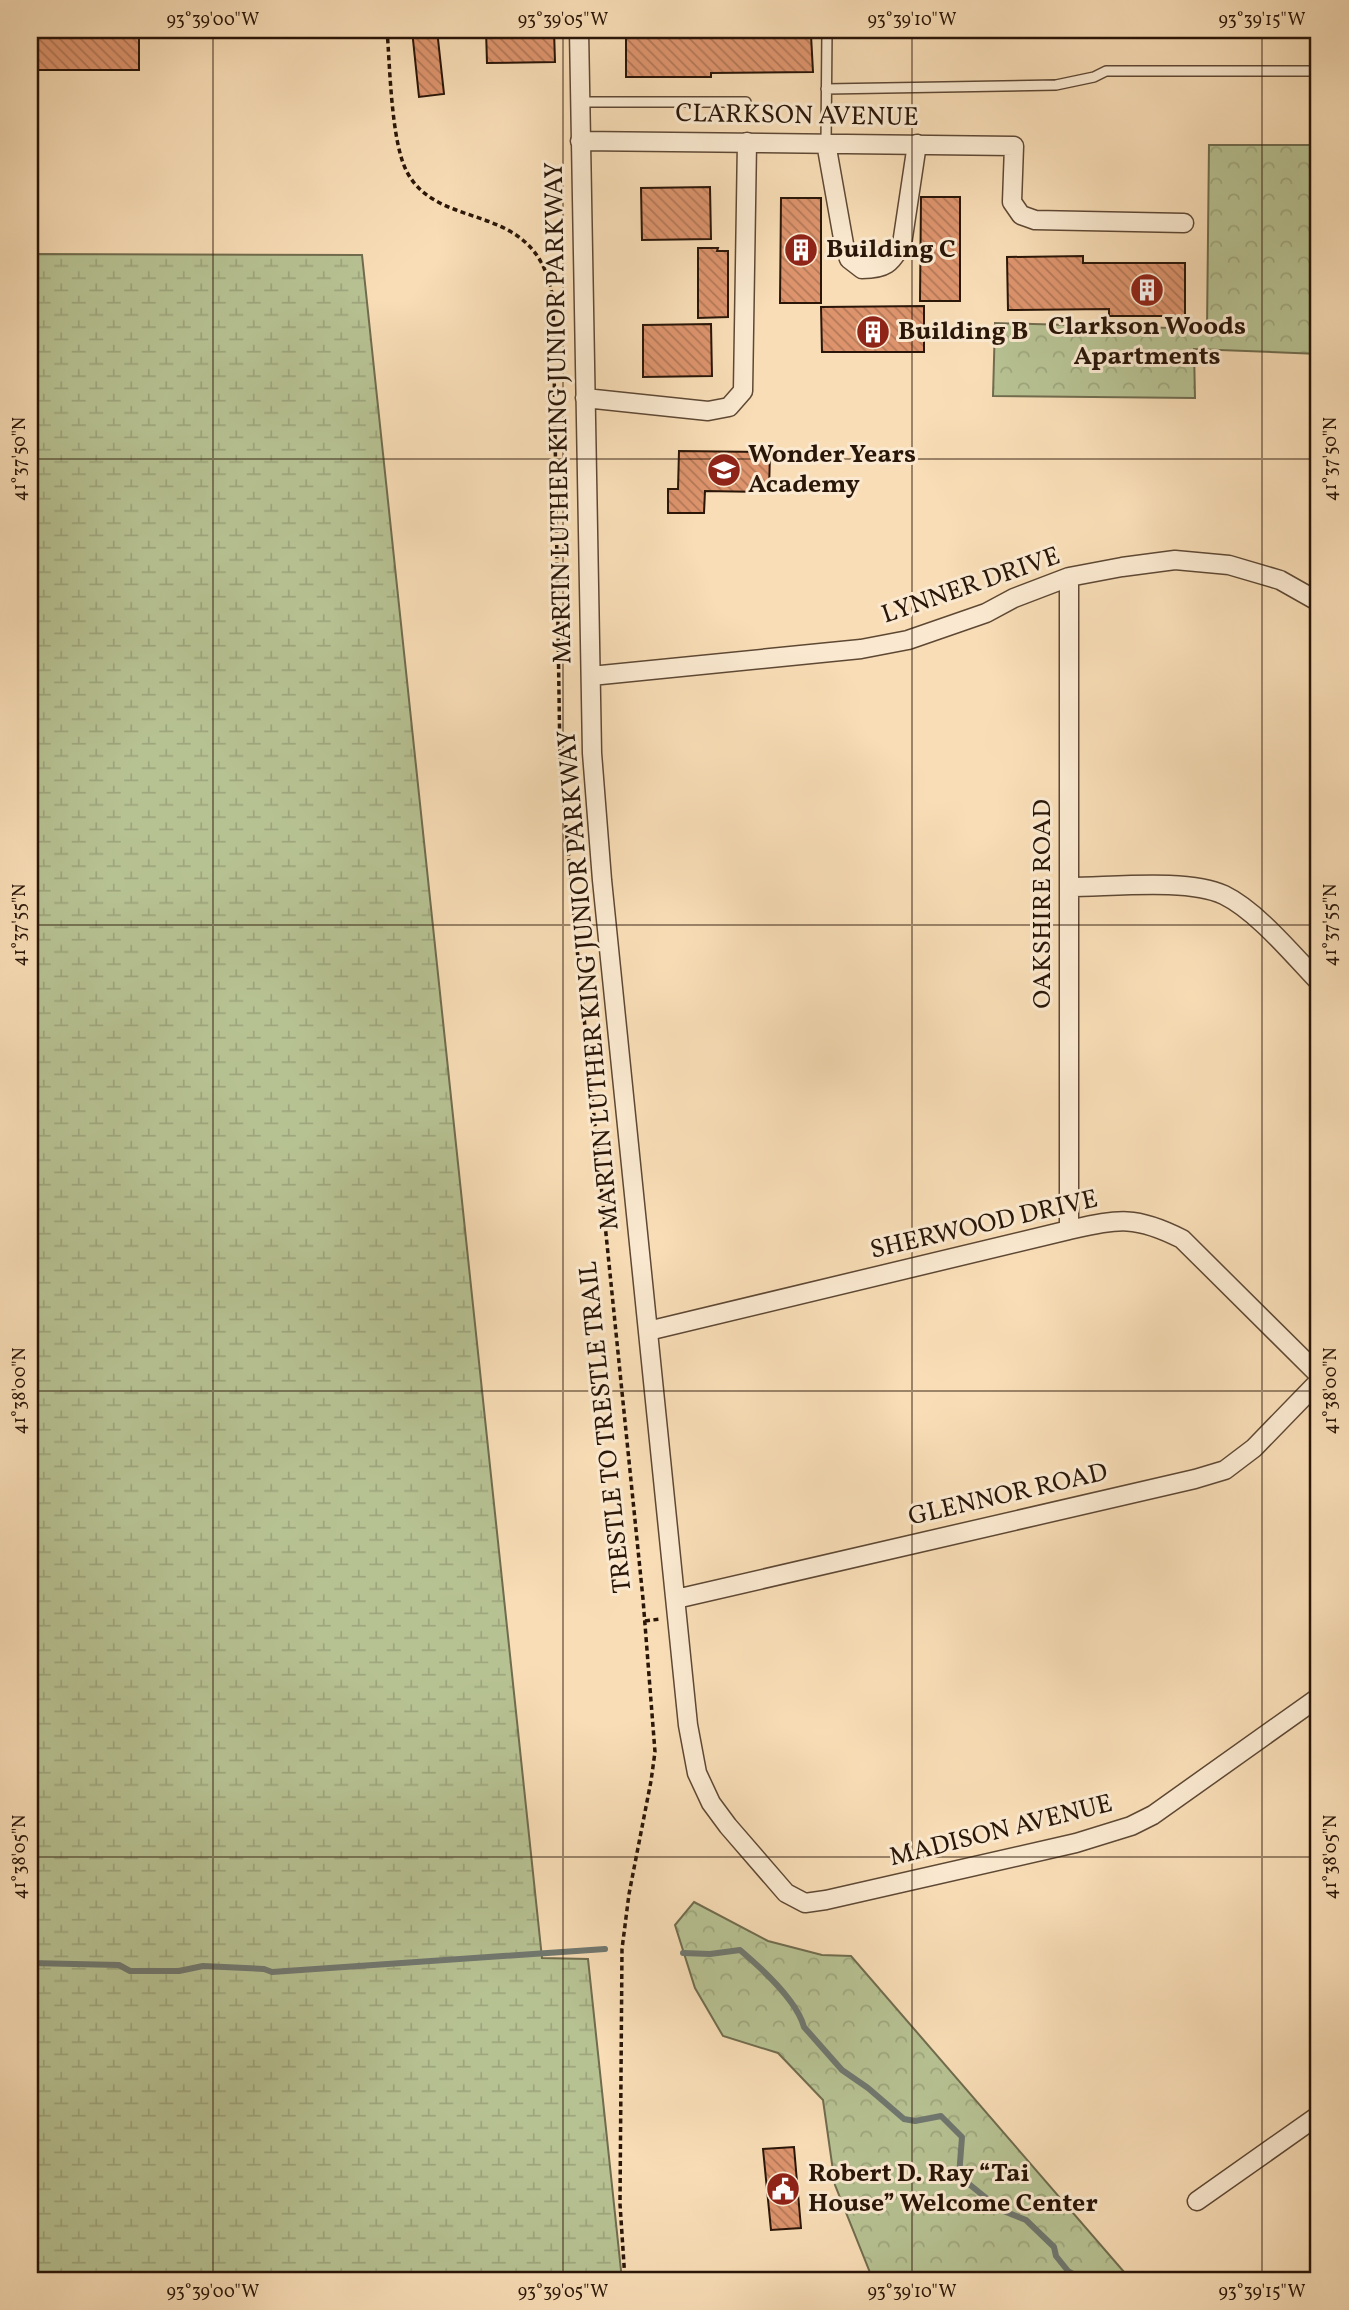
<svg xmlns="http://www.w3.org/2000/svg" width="1349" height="2310" font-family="Vollkorn,serif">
<defs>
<pattern id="forest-crowns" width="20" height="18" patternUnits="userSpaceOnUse" patternTransform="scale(1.75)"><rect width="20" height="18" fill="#b7c293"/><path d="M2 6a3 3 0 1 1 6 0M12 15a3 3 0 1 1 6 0" fill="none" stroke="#9ea67d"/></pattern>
<pattern id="wetland-marsh" width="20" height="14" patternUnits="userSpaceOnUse" patternTransform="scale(1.75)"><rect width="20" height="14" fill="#b7c293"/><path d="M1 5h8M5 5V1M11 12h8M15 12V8" fill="none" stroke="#9ea67d"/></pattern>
<pattern id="building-back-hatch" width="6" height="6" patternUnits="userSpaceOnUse" patternTransform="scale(1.75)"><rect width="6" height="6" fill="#dd946d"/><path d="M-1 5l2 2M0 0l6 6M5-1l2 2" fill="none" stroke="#b37858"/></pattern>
</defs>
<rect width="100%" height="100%" fill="#f8ddb6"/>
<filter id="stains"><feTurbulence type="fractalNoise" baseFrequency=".00286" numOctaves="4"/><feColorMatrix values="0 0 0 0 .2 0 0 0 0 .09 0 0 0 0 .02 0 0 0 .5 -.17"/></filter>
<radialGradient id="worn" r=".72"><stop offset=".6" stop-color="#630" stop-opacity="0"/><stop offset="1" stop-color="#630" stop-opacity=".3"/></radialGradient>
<!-- forest -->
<path fill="url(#forest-crowns)" stroke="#706c4e" stroke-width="2" d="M1209,145H1319V354L1194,349L1195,398L993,396L995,323L1207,329Z
M694,1902L768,1941L822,1955L851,1956L1131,2280H873L835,2185L823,2100L778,2053L723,2036L695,1988L675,1925Z"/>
<!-- wetland -->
<path fill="url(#wetland-marsh)" stroke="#706c4e" stroke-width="2" d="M30,254L362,255L542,1958L588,1959L622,2280H30Z"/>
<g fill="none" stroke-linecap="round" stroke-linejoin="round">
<!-- stream -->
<path stroke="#707870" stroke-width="6" d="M683,1953L710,1954L740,1950C760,1967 797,2001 804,2027L842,2070L868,2088L904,2119L915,2121L941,2116L962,2137L959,2176L1001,2210L1026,2220L1054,2247L1056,2256L1068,2271L1084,2280
M30,1963L119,1965L130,1971H179L203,1966L264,1969L272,1972L605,1949"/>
</g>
<!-- building -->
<path fill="url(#building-back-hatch)" stroke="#2a1608" stroke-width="2" d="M30,30H139V70H30Z
M412,30H437L444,94L419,97Z
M486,30H554L555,62L487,63Z
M626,30H753L752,37L811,35L813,72L711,73V77H626Z
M710,187L711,239L642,240L641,188Z
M921,197H960V301H920Z
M781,198H821V303H780Z
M698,248H718L717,251H728V317L698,318Z
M1083,256V263H1185V316H1109V309L1008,310L1007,257Z
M924,306V352H822L821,307Z
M711,324L712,376L643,377V325Z
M679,451L770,452L769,492L705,491L704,513H668V489H678Z
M794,2147L801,2228L771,2230L763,2149Z"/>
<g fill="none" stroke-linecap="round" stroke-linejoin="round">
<!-- lane casing -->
<g stroke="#5e4834" stroke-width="12">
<path id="lane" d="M826,89L1056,85L1094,77L1106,71H1319
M580,102H746
M826,143L827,30"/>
</g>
<!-- street casing -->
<g stroke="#5e4834" stroke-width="21">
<path id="street" d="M579,30L592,753L602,880L688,1725L697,1773L711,1803L728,1826L786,1893L805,1903L826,1900L1076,1843L1131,1826L1153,1815L1319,1697
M580,141L1014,146L1012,202L1021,215L1035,220L1184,223
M826,143L844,244L849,259L862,269C885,269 891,264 902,244L917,144
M585,398L708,411L729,407L743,391L747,142
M591,676L861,649L908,640L986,613L1014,598L1069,577L1122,567L1175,560L1229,565L1280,580L1319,602
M1069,887C1111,887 1188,878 1224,895C1257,911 1293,955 1319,982
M1069,1230V577
M648,1331L1069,1230C1119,1219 1135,1215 1182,1239L1319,1375
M676,1599L1195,1479L1225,1470L1254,1448L1319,1381
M1197,2201L1319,2115"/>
</g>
<!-- path -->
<path stroke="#2a1608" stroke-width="3.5" stroke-dasharray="5 3.5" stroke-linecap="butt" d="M387,30C390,66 391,142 407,172C435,225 510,206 541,262C547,273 550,285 553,297L560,760L577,948L643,1599L655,1752L651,1781L629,1894L622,1949L620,2204L625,2280
M645,1621L660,1619"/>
<!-- lane -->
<use href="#lane" stroke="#fae9d0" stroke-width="9"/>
<!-- street -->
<use href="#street" stroke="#fae9d0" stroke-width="18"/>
</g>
<!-- ticks -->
<path fill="none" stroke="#2a1608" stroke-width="2" stroke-opacity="0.45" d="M213,30V2280M563,30V2280M912,30V2280M1262,30V2280M30,459H1319M30,925H1319M30,1391H1319M30,1857H1319"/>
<!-- icons -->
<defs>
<g id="building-disc" transform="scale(1.75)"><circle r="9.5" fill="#8f2418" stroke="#fae9d0"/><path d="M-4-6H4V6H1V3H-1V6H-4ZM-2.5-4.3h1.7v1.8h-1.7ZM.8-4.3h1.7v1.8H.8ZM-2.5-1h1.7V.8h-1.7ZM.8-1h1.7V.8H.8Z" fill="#fff"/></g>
<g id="school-disc" transform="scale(1.75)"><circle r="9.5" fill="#8f2418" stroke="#fae9d0"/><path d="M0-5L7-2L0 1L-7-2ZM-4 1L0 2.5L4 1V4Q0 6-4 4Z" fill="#fff"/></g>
<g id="civic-disc" transform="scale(1.75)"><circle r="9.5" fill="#8f2418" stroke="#fae9d0"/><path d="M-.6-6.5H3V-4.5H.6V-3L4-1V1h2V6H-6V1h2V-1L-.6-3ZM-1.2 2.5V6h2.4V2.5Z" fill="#fff"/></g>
</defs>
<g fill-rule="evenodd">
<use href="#building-disc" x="801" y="250"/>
<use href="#building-disc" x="1147" y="290"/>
<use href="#building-disc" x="873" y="332"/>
<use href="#school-disc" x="724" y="470"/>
<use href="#civic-disc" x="783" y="2189"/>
</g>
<g text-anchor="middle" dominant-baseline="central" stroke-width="6" stroke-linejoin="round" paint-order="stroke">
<!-- street labels -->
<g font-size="26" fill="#2a1608" stroke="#fae9d0">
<text transform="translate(797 116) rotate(1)">CLARKSON AVENUE</text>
<text transform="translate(559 413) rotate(-91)">MARTIN LUTHER KING JUNIOR PARKWAY</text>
<text transform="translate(971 586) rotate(-19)">LYNNER DRIVE</text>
<text transform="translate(1043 904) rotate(-90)">OAKSHIRE ROAD</text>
<text transform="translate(589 980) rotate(-95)">MARTIN LUTHER KING JUNIOR PARKWAY</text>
<text transform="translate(984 1225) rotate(-13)">SHERWOOD DRIVE</text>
<text transform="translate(606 1427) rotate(-96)">TRESTLE TO TRESTLE TRAIL</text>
<text transform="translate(1008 1495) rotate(-13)">GLENNOR ROAD</text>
<text transform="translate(1001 1831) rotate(-14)">MADISON AVENUE</text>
</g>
<!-- poi labels -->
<g font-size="26" font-weight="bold" fill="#2a1608" stroke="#fae9d0" text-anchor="start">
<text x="826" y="250">Building C</text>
<text x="1147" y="327" text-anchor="middle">Clarkson Woods<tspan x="1147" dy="30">Apartments</tspan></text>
<text x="898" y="332">Building B</text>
<text x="748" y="455">Wonder Years<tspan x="748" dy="30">Academy</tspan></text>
<text x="808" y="2174">Robert D. Ray “Tai<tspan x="808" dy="30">House” Welcome Center</tspan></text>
</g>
</g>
<!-- margin -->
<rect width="1349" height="2310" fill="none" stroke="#f8ddb6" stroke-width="77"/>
<rect x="38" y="38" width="1272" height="2234" fill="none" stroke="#2a1608" stroke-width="2.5"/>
<g font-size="18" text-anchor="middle" fill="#2a1608">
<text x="213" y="25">93°39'00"W</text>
<text x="563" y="25">93°39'05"W</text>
<text x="912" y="25">93°39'10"W</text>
<text x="1262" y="25">93°39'15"W</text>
<text transform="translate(1330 459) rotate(-90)" y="6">41°37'50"N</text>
<text transform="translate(19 459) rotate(-90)" y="6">41°37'50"N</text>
<text transform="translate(19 925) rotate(-90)" y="6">41°37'55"N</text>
<text transform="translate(1330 925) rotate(-90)" y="6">41°37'55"N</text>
<text transform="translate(19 1391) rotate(-90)" y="6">41°38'00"N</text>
<text transform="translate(1330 1391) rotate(-90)" y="6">41°38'00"N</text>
<text transform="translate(1330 1857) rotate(-90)" y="6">41°38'05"N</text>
<text transform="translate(19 1857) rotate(-90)" y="6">41°38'05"N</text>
<text x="213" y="2297">93°39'00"W</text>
<text x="563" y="2297">93°39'05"W</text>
<text x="912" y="2297">93°39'10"W</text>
<text x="1262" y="2297">93°39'15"W</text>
</g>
<rect width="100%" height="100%" filter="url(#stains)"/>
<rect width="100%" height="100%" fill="url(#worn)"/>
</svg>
